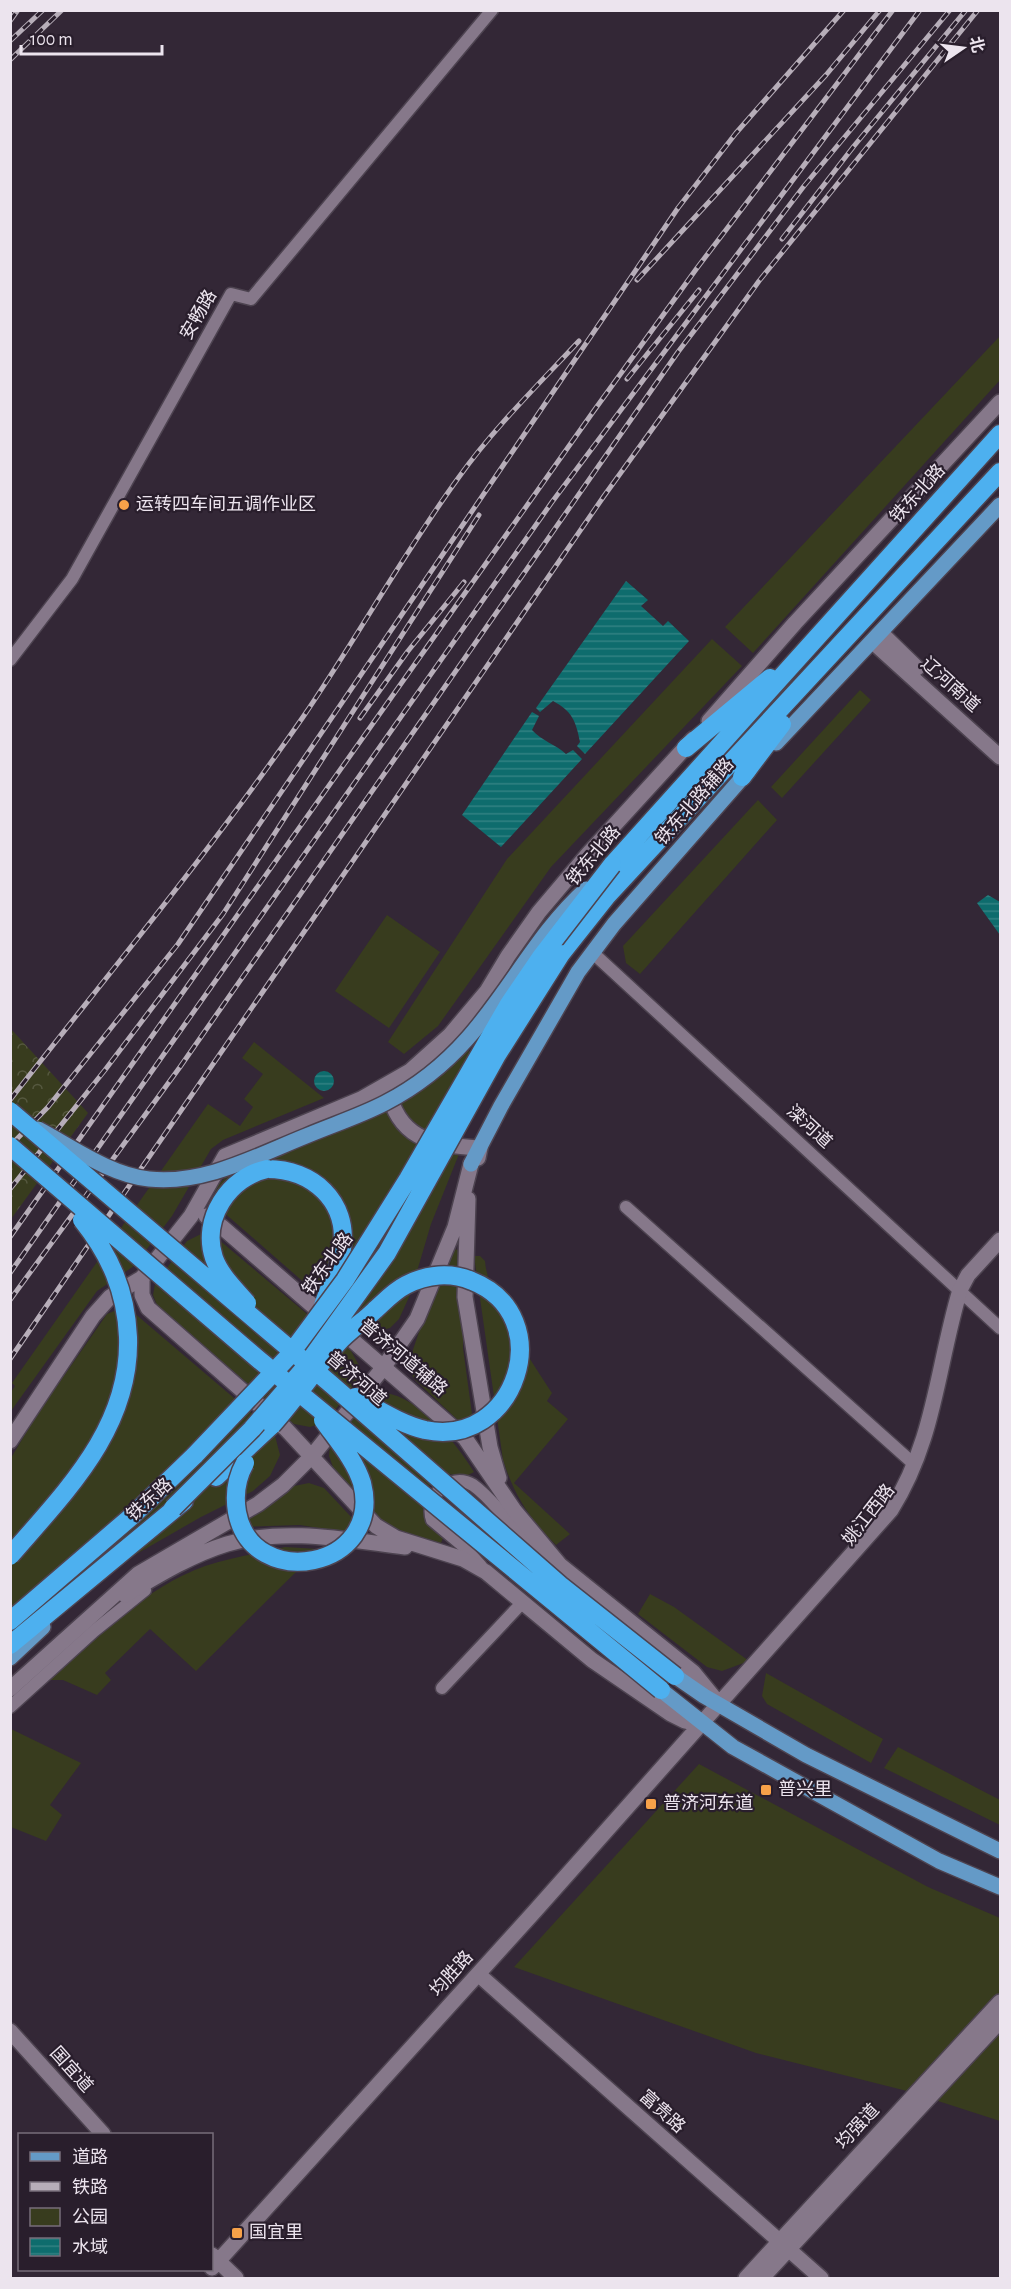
<svg xmlns="http://www.w3.org/2000/svg" width="1011" height="2289" font-family="'Alegreya Sans','Noto Sans SC',sans-serif">
<defs>
<pattern id="forest-crowns" width="20" height="18" patternUnits="userSpaceOnUse" patternTransform="scale(1.5)"><rect width="20" height="18" fill="#383c1e"/><path d="M2 6a3 3 0 1 1 6 0M12 15a3 3 0 1 1 6 0" fill="none" stroke="#55583f"/></pattern>
<pattern id="water-rules" width="6" height="5" patternUnits="userSpaceOnUse" patternTransform="scale(1.5)"><rect width="6" height="5" fill="#0e6c6d"/><path d="M0 2.5h6" fill="none" stroke="#318182"/></pattern>
</defs>
<rect width="100%" height="100%" fill="#332736"/>
<!-- green -->
<path fill="#383c1e" d="M1000,336V380L753,653L725,627Z
M712,639L742,666L551,867L438,1026L404,1054L388,1042L507,859Z
M860,690L871,700L782,798L771,787Z
M758,800L777,820L640,974L626,963L623,946Z
M387,915L440,952L389,1028L335,991Z
M254,1042L324,1098L223,1140L211,1149L172,1216L134,1266L97,1291L11,1411V1392L15,1386L12,1383L208,1104L240,1126L253,1107L244,1099L263,1074L242,1058Z
M467,1048L470,1052L425,1135L396,1105Z
M388,1109L394,1123L433,1153L459,1154L431,1224L410,1295L399,1319L390,1328L370,1333L361,1329L315,1292L222,1211L216,1201L215,1188L227,1176Z
M201,1234H212L351,1351L360,1367L357,1381L326,1422L310,1427L294,1424L157,1305L153,1295L155,1284L187,1241Z
M456,1249L465,1256L463,1348L475,1436L415,1380L407,1367L442,1265Z
M474,1256H480L485,1261C487,1296 532,1362 552,1393L547,1401L568,1419L514,1483L570,1534L556,1545C530,1520 514,1495 503,1460Z
M126,1306L274,1432L280,1455L270,1476L253,1491L201,1517L11,1626V1458L36,1416L107,1314Z
M384,1393C419,1396 457,1444 474,1472L466,1476L447,1474L429,1486C423,1511 424,1520 443,1538L441,1543C383,1528 367,1517 333,1467L329,1456L330,1444L369,1399Z
M309,1483L324,1488L369,1536L300,1525L236,1527L294,1486Z
M285,1547L318,1549L323,1555L295,1573L196,1671L150,1629L105,1673L111,1680L97,1695L63,1680H48C96,1638 144,1588 205,1566C231,1557 258,1554 285,1547Z
M650,1594L674,1607L749,1661L722,1671L707,1667L638,1614Z
M766,1673L883,1739L871,1763L767,1704L762,1696Z
M11,1729L81,1763L50,1805L62,1815L46,1841L11,1827Z
M898,1747L1000,1800V1825L884,1768Z
M699,1764L928,1887L1000,1918V2121L907,2091L756,2053L514,1967Z"/>
<!-- forest -->
<path fill="url(#forest-crowns)" d="M11,1029L88,1113L11,1219Z"/>
<!-- water -->
<path fill="url(#water-rules)" d="M626,581L648,600L641,606L663,626L668,621L689,641L585,754L577,746L580,742C576,721 572,711 553,701L540,712L536,708Z
M532,712L539,716L532,730C542,741 555,744 566,754L573,750L582,759L501,847L462,815Z
M988,895L1000,902V935L977,903Z
M314 1081a10 10 0 1 1 20 0a10 10 0 1 1-20 0Z"/>
<g fill="none" stroke-linecap="round" stroke-linejoin="round">
<!-- street casing -->
<g stroke="#4d4350" stroke-width="15">
<path id="street" d="M10,660L72,579L231,294L251,299L492,10
M593,953L1000,1328
M626,1207L915,1465
M481,1566L463,1546L432,1520C424,1497 450,1471 473,1485C486,1494 496,1507 506,1518C518,1531 531,1542 544,1554
M442,1688L521,1604
M10,1707L94,1631L145,1590"/>
</g>
<!-- secondary casing -->
<g stroke="#4d4350" stroke-width="18">
<path id="secondary" d="M881,633L917,668
M873,642L1000,757
M709,721L795,623L1000,402
M394,1090L390,1097C403,1143 439,1145 480,1148L478,1158
M468,1199L465,1297L490,1447L499,1478
M206,1216L222,1227L465,1438L514,1510L560,1565L693,1672L720,1705
M142,1278V1295L148,1308L285,1428L376,1526L396,1538L463,1559L486,1572L592,1660L671,1714L685,1721L702,1725
M10,1441L93,1316L110,1297L142,1278L191,1216L225,1156L361,1099L410,1071L450,1035L487,991L508,956L539,912L588,854L693,739
M125,1595C157,1576 191,1555 227,1544C285,1527 347,1540 405,1547
M10,1689L138,1574L258,1504L283,1485L312,1456L383,1368L417,1319L455,1227L471,1164
M478,1974L821,2278
M10,2031L103,2134
M212,2255L236,2278
M212,2268L535,1911L891,1510C935,1440 937,1367 960,1290L968,1275L1000,1240
M746,2278L1000,2002
M762,2278L1000,2021"/>
</g>
<!-- primary casing -->
<g stroke="#4d4350" stroke-width="18">
<path id="primary" d="M776,743L1000,505
M471,1164L501,1106L578,972L614,924L749,770
M10,1658L43,1627
M675,1676L704,1696L806,1755L1000,1851
M661,1690L733,1747L939,1861L1000,1887"/>
</g>
<!-- highway casing -->
<g stroke="#4d4350" stroke-width="21">
<path id="highway" d="M686,748L770,678
M742,777L782,724
M612,865L1000,434
M561,954L607,896L1000,472
M267,1169C312,1169 349,1201 342,1249C339,1269 329,1287 323,1306
M216,1477L272,1425
M10,1621L132,1516L195,1455
M10,1645L184,1501"/>
</g>
<!-- street -->
<use href="#street" stroke="#86788a" stroke-width="12"/>
<!-- secondary -->
<use href="#secondary" stroke="#86788a" stroke-width="15"/>
<!-- primary -->
<use href="#primary" stroke="#649ac7" stroke-width="15"/>
<!-- highway -->
<use href="#highway" stroke="#4db0ef" stroke-width="18"/>
<!-- rail casing -->
<g stroke="#b7aeb9" stroke-width="5">
<path id="rail" d="M10,21L18,10
M10,41L43,10
M10,60L62,10
M782,239L854,146L966,10
M637,280L826,75L880,10
M627,379L699,290
M360,718L408,651L464,582
M10,1100C109,973 212,849 303,717C357,638 403,554 459,477C494,428 538,385 579,341
M10,1146L48,1107L178,944L678,208L736,133L844,10
M10,1189L105,1070L223,914L479,515
M10,1237L593,412L697,268L893,10
M10,1273L552,502L920,10
M10,1300L180,1067L678,352L804,186L950,10
M10,1359L604,496L759,281L978,10"/>
</g>
<!-- rail -->
<use href="#rail" stroke="#291e2c" stroke-width="3" stroke-dasharray="9" stroke-linecap="butt"/>
<!-- primary-bridge casing -->
<g stroke="#4d4350" stroke-width="18" stroke-linecap="butt">
<path id="primary-bridge" d="M38,1129C72,1147 110,1175 149,1179C204,1185 256,1156 306,1136C332,1125 360,1116 385,1103C416,1087 444,1065 467,1039C510,991 538,932 586,889"/>
</g>
<!-- highway-bridge casing -->
<g stroke="#4d4350" stroke-width="21" stroke-linecap="butt">
<path id="highway-bridge" d="M10,1111L332,1385L560,1585L675,1676
M10,1146L258,1359L661,1690
M247,1303C235,1289 220,1275 214,1258C201,1219 229,1177 267,1169
M272,1425C295,1399 315,1370 337,1344C348,1331 363,1322 375,1310C385,1301 394,1291 406,1285C427,1274 451,1272 472,1281C560,1316 516,1449 425,1430C400,1424 378,1409 355,1397
M195,1455L288,1357L345,1280L408,1179L509,1004L541,957L612,865
M245,1463C236,1479 234,1494 237,1512C252,1593 384,1569 362,1483C355,1460 337,1440 323,1420
M173,1508L252,1429L303,1370L387,1253L497,1055L561,954
M10,1556C66,1491 131,1428 128,1337C126,1291 110,1255 82,1220"/>
</g>
<!-- primary-bridge -->
<use href="#primary-bridge" stroke="#649ac7" stroke-width="15"/>
<!-- highway-bridge -->
<use href="#highway-bridge" stroke="#4db0ef" stroke-width="18"/>
</g>
<!-- markers -->
<g fill="#f7a149" stroke="#291e2c" stroke-width="2">
<circle cx="124" cy="505" r="6"/>
<rect x="760" y="1784" width="12" height="12" rx="3"/>
<rect x="645" y="1798" width="12" height="12" rx="3"/>
<rect x="231" y="2227" width="12" height="12" rx="3"/>
</g>
<g text-anchor="middle" dominant-baseline="central" stroke-width="4.5" stroke-linejoin="round" paint-order="stroke">
<!-- street labels -->
<g font-size="18" fill="#ece4ee" stroke="#291e2c">
<text transform="translate(199 315) rotate(-60)">安畅路</text>
<text transform="translate(918 494) rotate(-48)">铁东北路</text>
<text transform="translate(950 685) rotate(42)">辽河南道</text>
<text transform="translate(695 802) rotate(-49)">铁东北路辅路</text>
<text transform="translate(594 856) rotate(-50)">铁东北路</text>
<text transform="translate(809 1127) rotate(43)">滦河道</text>
<text transform="translate(328 1264) rotate(-54)">铁东北路</text>
<text transform="translate(403 1358) rotate(40)">普济河道辅路</text>
<text transform="translate(356 1379) rotate(41)">普济河道</text>
<text transform="translate(150 1500) rotate(-42)">铁东路</text>
<text transform="translate(869 1515) rotate(-52)">姚江西路</text>
<text transform="translate(452 1974) rotate(-48)">均胜路</text>
<text transform="translate(71 2070) rotate(48)">国宜道</text>
<text transform="translate(662 2112) rotate(42)">富贵路</text>
<text transform="translate(858 2127) rotate(-47)">均强道</text>
</g>
<!-- poi labels -->
<g font-size="18" fill="#ece4ee" stroke="#291e2c" text-anchor="start">
<text x="136" y="505">运转四车间五调作业区</text>
<text x="778" y="1790">普兴里</text>
<text x="663" y="1804">普济河东道</text>
<text x="249" y="2233">国宜里</text>
</g>
</g>
<!-- border -->
<rect width="1011" height="2289" fill="none" stroke="#ece4ee" stroke-width="24"/>
<!-- legend -->
<rect x="18" y="2133" width="195" height="138" fill="#291e2c" stroke="#776d7a" stroke-width="1.5"/>
<rect x="30" y="2152" width="30" height="9" fill="#649ac7" stroke="#776d7a" stroke-width="1.5"/>
<text x="72" y="2163" font-size="18" fill="#ece4ee">道路</text>
<rect x="30" y="2182" width="30" height="9" fill="#b7aeb9" stroke="#776d7a" stroke-width="1.5"/>
<text x="72" y="2193" font-size="18" fill="#ece4ee">铁路</text>
<rect x="30" y="2208" width="30" height="18" fill="#383c1e" stroke="#776d7a" stroke-width="1.5"/>
<text x="72" y="2223" font-size="18" fill="#ece4ee">公园</text>
<rect x="30" y="2238" width="30" height="18" fill="url(#water-rules)" stroke="#776d7a" stroke-width="1.5"/>
<text x="72" y="2253" font-size="18" fill="#ece4ee">水域</text>
<!-- north arrow -->
<g transform="translate(963 48) rotate(76)" stroke="#291e2c" stroke-width="4.5" paint-order="stroke">
<path d="M0-4.5L10 22L0 15L-10 22Z" fill="#ece4ee"/>
<text y="-9" font-size="16" font-weight="bold" text-anchor="middle" fill="#ece4ee">北</text>
</g>
<!-- scale -->
<path d="M21 45v9h141v-9" fill="none" stroke="#ece4ee" stroke-width="3"/>
<text x="30" y="45" font-size="18" fill="#ece4ee" stroke="#291e2c" stroke-width="4.5" paint-order="stroke">100 m</text>
</svg>
